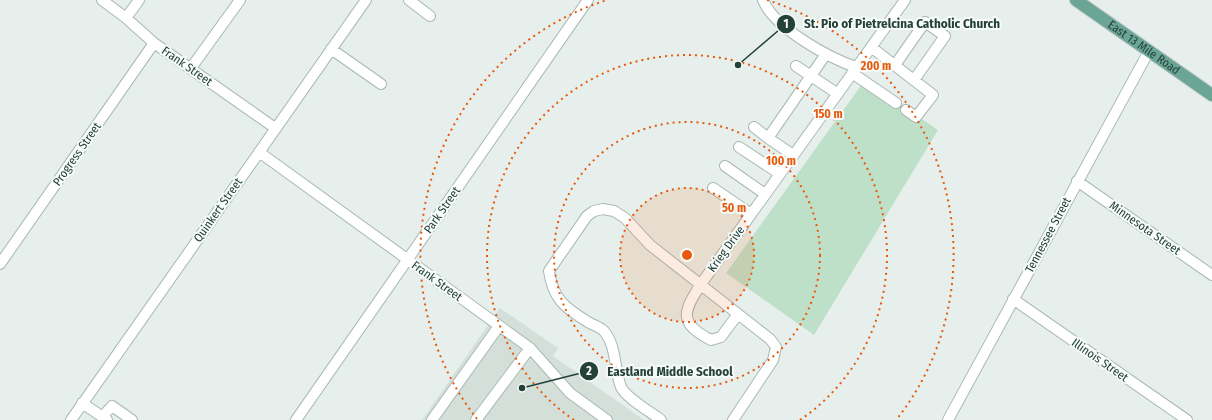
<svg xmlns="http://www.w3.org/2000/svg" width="1212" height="420" font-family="'Fira Sans Condensed',sans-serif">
<rect width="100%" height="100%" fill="#e6efeb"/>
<!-- built -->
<path fill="#d4dfda" d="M500,308L558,348L553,356L644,420H422Z"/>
<!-- green -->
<path fill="#bfe0c8" d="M865,80L938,130L814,335L726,273Z"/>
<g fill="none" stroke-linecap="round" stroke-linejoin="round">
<!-- minor casing -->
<g stroke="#a8b8b2" stroke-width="12">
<path id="minor" d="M102,0L126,18L154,43L275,128
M409,0L430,16
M763,0C774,28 829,58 856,67
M126,18L139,0
M871,47L933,95L916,117L906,110
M331,49L381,84
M895,65L925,22L945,36L914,80
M796,66L838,94
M191,68L240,0
M852,73L896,103
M754,127L768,138
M739,147L780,174
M259,152L530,348L570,393L607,420
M793,155L768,138L826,54
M725,166L765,194
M1077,181L1212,275
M713,188L751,214
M0,264L154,43
M1013,299L1187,420
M738,314L721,337L711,340C678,323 683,312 701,284L905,0
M82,403L107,420
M102,417L112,406L132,420
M71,420L366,0
M296,420L588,0
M432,420L499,326
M476,420L530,348
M661,420C651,412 626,398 621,387C614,369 617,347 604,331C600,327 593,325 588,322C565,308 553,299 549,271L587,216L594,211L603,209L614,211L625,218L650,245L770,339L776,347L773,360L733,420
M948,420L1149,51"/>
</g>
<!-- major casing -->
<g stroke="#c2cac8" stroke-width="14">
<g id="major">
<path id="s1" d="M1076,0L1212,95"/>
</g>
</g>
<!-- minor -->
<use href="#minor" stroke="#fff" stroke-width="10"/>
<!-- major -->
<use href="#major" stroke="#6aa596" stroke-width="12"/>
</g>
<!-- distance rings -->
<circle cx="687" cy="255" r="67" fill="#e8590c" fill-opacity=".12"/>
<g fill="none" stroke="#e8590c" stroke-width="2" stroke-dasharray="2 4">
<circle cx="687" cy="255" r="67"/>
<circle cx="687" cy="255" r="133"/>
<path d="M574 420A200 200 0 1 1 800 420"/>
<path d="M477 419A267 267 0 0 1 607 0M767 0A267 267 0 0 1 897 419"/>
</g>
<g text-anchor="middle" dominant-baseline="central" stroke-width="4" stroke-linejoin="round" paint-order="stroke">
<!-- street labels -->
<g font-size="12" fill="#24423a" stroke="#f7fbf9">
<text stroke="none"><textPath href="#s1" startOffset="83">East 13 Mile Road</textPath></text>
<text transform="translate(187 66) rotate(35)">Frank Street</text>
<text transform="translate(77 154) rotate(-55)">Progress Street</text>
<text transform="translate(218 210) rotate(-55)">Quinkert Street</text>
<text transform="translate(442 210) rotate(-55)">Park Street</text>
<text transform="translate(1145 228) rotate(35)">Minnesota Street</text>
<text transform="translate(1048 235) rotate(-62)">Tennessee Street</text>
<text transform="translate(726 249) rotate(-54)">Krieg Drive</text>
<text transform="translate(437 281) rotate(36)">Frank Street</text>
<text transform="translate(1100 360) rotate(35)">Illinois Street</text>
</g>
</g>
<circle cx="687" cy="255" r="6" fill="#e8590c" stroke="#f7fbf9" stroke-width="2"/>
<g font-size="12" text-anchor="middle" font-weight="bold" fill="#e8590c" stroke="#f7fbf9" stroke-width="4" stroke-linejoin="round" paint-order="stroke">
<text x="876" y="70">200 m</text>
<text x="828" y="118">150 m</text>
<text x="781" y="165">100 m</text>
<text x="734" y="212">50 m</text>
</g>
<!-- callouts -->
<path fill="none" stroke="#24423a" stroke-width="1.5" d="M738 65L786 24M522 388L589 371"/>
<g fill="#24423a" stroke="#f7fbf9" stroke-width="1.5">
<circle cx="738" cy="65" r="4"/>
<circle cx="522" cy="388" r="4"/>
<circle cx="786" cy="24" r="10"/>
<circle cx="589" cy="371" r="10"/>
</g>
<g font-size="12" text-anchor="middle" font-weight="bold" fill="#fff">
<text x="786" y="28">1</text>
<text x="589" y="375">2</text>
</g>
<g font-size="13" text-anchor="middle" font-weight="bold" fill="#24423a" stroke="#f7fbf9" stroke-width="4" stroke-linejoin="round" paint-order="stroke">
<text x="902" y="28">St. Pio of Pietrelcina Catholic Church</text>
<text x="670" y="376">Eastland Middle School</text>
</g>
</svg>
